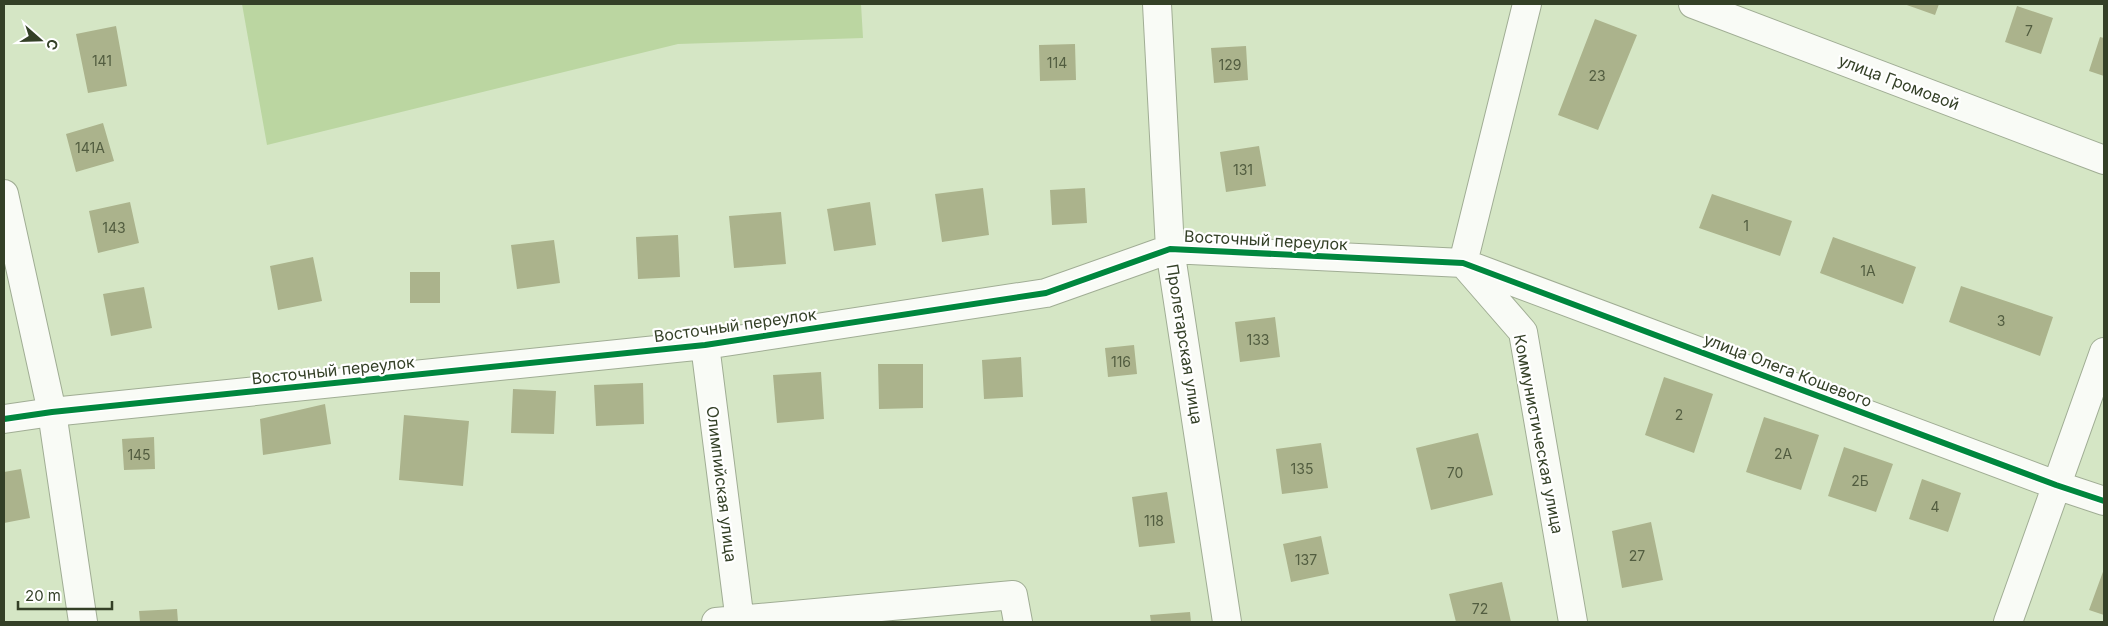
<svg xmlns="http://www.w3.org/2000/svg" width="2108" height="626" font-family="Inter,sans-serif">
<rect width="100%" height="100%" fill="#d5e6c5"/>
<!-- green -->
<path fill="#bbd6a1" d="M242,4H861L863,38L678,44L267,145Z"/>
<!-- building -->
<path fill="#abb38c" d="M1904,4H1939L1935,15Z
M2017,6L2053,18L2041,54L2005,42Z
M1595,19L1637,35L1598,130L1558,115Z
M116,26L127,86L88,93L76,34Z
M2100,37L2104,38V76L2089,71Z
M1075,44L1076,80L1040,81L1039,45Z
M1246,46L1248,80L1214,83L1211,48Z
M103,123L114,161L76,172L66,134Z
M1259,146L1266,186L1226,192L1220,152Z
M983,188L989,235L942,242L935,194Z
M1085,188L1087,223L1052,225L1050,190Z
M1712,194L1792,221L1780,256L1699,228Z
M130,202L139,243L98,253L89,211Z
M870,202L876,245L834,251L827,209Z
M781,212L786,264L734,268L729,216Z
M678,235L680,277L638,279L636,237Z
M1833,237L1916,267L1903,304L1820,273Z
M554,240L560,283L517,289L511,245Z
M313,257L322,301L278,310L270,266Z
M410,272H440V303H410Z
M1961,286L2053,317L2040,356L1949,322Z
M144,287L152,328L111,336L103,294Z
M1275,317L1280,357L1240,362L1235,322Z
M1134,345L1137,374L1108,377L1105,348Z
M1021,357L1023,397L984,399L982,360Z
M878,364H923V408L879,409Z
M821,372L824,419L777,423L773,375Z
M1664,377L1713,394L1694,453L1645,435Z
M643,383L644,424L596,426L594,385Z
M513,389L556,391L554,434L511,433Z
M325,404L331,444L263,455L260,419Z
M404,415L469,421L463,486L399,480Z
M1764,417L1819,435L1801,490L1746,472Z
M1478,433L1493,495L1431,510L1416,448Z
M154,437L155,469L124,470L122,439Z
M1321,443L1328,488L1282,494L1276,449Z
M1844,447L1893,464L1876,512L1828,496Z
M21,469L30,518L4,523V472Z
M1922,479L1961,493L1948,532L1909,519Z
M1167,492L1175,543L1139,547L1132,497Z
M1651,522L1663,580L1622,588L1612,531Z
M1321,536L1329,574L1291,582L1283,544Z
M2104,569V615L2089,610Z
M1502,582L1511,622H1456L1449,594Z
M177,609L178,622H140L139,611Z
M1190,612L1191,622H1151L1150,615Z"/>
<g fill="none" stroke-linecap="round" stroke-linejoin="round">
<!-- minor casing -->
<g stroke="#a0ad94" stroke-width="30">
<path id="minor" d="M1157,4L1170,249L1227,622
M1527,4L1463,263L1523,332L1573,622
M1693,4L2104,160
M705,345L740,622
M4,419L52,412L705,345L1046,293L1170,249L1463,263L2056,485L2104,501
M716,622L1013,595L1018,622
M2008,622L2104,352"/>
</g>
<!-- major casing -->
<g stroke="#a0ad94" stroke-width="30">
<path id="major" d="M4,194L52,412L83,622"/>
</g>
<!-- minor -->
<use href="#minor" stroke="#f9fbf6" stroke-width="28"/>
<!-- major -->
<use href="#major" stroke="#f9fbf6" stroke-width="28"/>
<!-- cycleway casing -->
<g stroke="#fff" stroke-width="9">
<path id="cycleway" d="M4,419L52,412L705,345L1046,293L1170,249L1463,263L2056,485L2104,501"/>
</g>
<!-- cycleway -->
<use href="#cycleway" stroke="#00873e" stroke-width="6"/>
</g>
<g text-anchor="middle" dominant-baseline="central" stroke-width="4.5" stroke-linejoin="round" paint-order="stroke">
<!-- number labels -->
<g font-size="14" fill="#525d40">
<text x="2029" y="30">7</text>
<text x="102" y="60">141</text>
<text x="1057" y="62">114</text>
<text x="1230" y="64">129</text>
<text x="1597" y="75">23</text>
<text x="90" y="147">141А</text>
<text x="1243" y="169">131</text>
<text x="1746" y="225">1</text>
<text x="114" y="227">143</text>
<text x="1868" y="270">1А</text>
<text x="2001" y="320">3</text>
<text x="1258" y="339">133</text>
<text x="1121" y="361">116</text>
<text x="1679" y="414">2</text>
<text x="1783" y="453">2А</text>
<text x="139" y="454">145</text>
<text x="1302" y="468">135</text>
<text x="1455" y="472">70</text>
<text x="1860" y="480">2Б</text>
<text x="1935" y="506">4</text>
<text x="1154" y="520">118</text>
<text x="1637" y="555">27</text>
<text x="1306" y="559">137</text>
<text x="1480" y="608">72</text>
</g>
<!-- street labels -->
<g font-size="16" fill="#344027" stroke="#fff">
<text transform="translate(1899 82) rotate(21)">улица Громовой</text>
<text transform="translate(1266 240) rotate(3)">Восточный переулок</text>
<text transform="translate(735 325) rotate(-8)">Восточный переулок</text>
<text transform="translate(1185 344) rotate(81)">Пролетарская улица</text>
<text transform="translate(333 370) rotate(-6)">Восточный переулок</text>
<text transform="translate(1788 370) rotate(21)">улица Олега Кошевого</text>
<text transform="translate(1539 434) rotate(79)">Коммунистическая улица</text>
<text transform="translate(722 484) rotate(83)">Олимпийская улица</text>
</g>
</g>
<!-- border -->
<rect width="2108" height="626" fill="none" stroke="#344027" stroke-width="10"/>
<!-- north arrow -->
<g transform="translate(40 40) rotate(110)" stroke="#ffffff" stroke-width="4" paint-order="stroke">
<path d="M0-4L9 19L0 12L-9 19Z" fill="#344027"/>
<text y="-8" font-size="14" font-weight="bold" text-anchor="middle" fill="#344027">С</text>
</g>
<!-- scale -->
<path d="M18 601v8h94v-8" fill="none" stroke="#344027" stroke-width="2.5"/>
<text x="25" y="601" font-size="15" fill="#344027" stroke="#ffffff" stroke-width="4" paint-order="stroke">20 m</text>
</svg>
